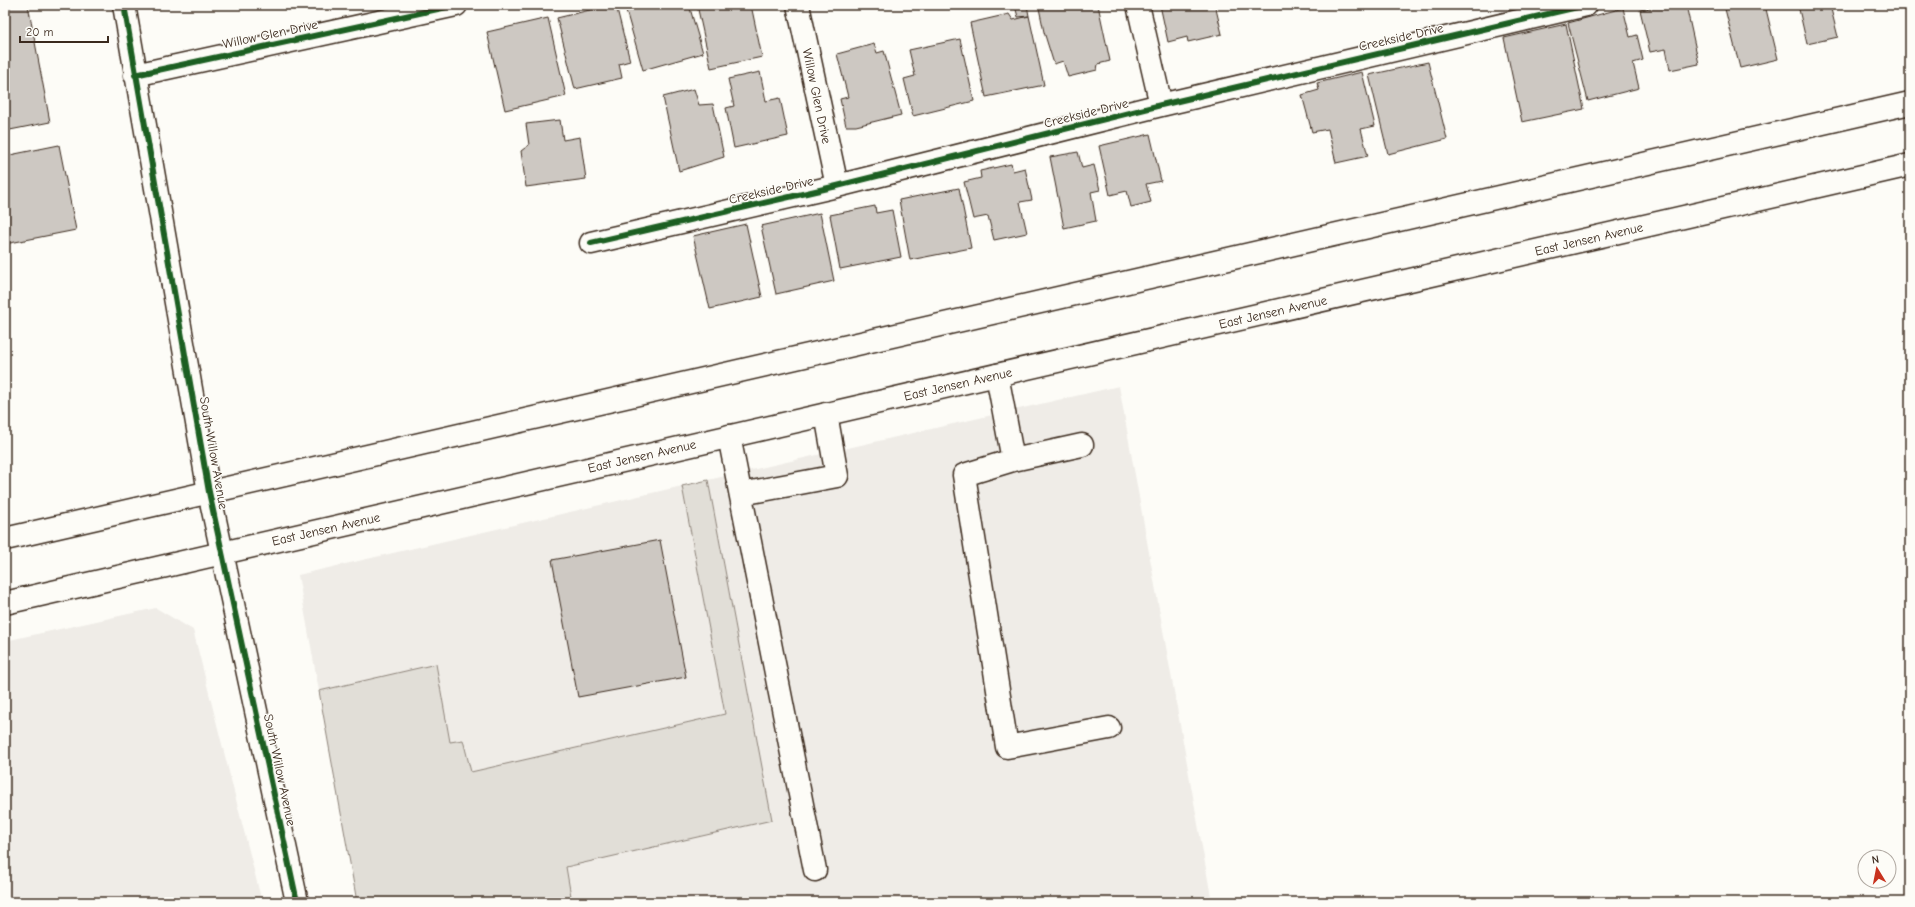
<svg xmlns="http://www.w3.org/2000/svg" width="1915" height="907" font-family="'Comic Neue',sans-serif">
<rect width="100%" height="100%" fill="#fdfcf7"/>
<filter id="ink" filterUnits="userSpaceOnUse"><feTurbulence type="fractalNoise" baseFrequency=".025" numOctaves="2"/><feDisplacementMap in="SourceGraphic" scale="8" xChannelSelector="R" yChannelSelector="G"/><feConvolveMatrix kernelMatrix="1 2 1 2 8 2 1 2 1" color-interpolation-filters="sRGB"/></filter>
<g filter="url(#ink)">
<!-- built -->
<path fill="#efece7" d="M1119,386L1212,902H572L565,867L772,820L708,480Z
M682,486L725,714L471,772L463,740L450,743L436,664L319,691L298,575Z
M156,608L193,630L262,902H5V641Z"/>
<!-- green -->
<path fill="#e1ded7" stroke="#8e847a" d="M708,480L772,820L566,867L572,902H357L319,691L436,664L450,742L463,740L471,772L725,714L682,486Z"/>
<!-- building -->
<path fill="#cdc8c2" stroke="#3b2a1e" d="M5,5H28L50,122L5,131Z
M610,5H616L630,61L619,64L622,78L575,89L557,18Z
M634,5H689L703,53L643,70L625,7Z
M697,5H751L762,57L711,68Z
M1027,5L1029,16L1018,17L1015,6Z
M1051,5H1098L1110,61L1098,64L1097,70L1068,77L1063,61L1054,64L1044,32L1039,8Z
M1160,5H1215L1222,34L1188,42L1187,37L1168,42Z
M1655,5H1675L1676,7L1686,5L1699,64L1670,70L1666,49L1650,52L1640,10L1655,7Z
M1724,5H1765L1778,59L1740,68Z
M1798,5H1830L1838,37L1807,44Z
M1623,8L1630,37L1637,35L1643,60L1633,63L1639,88L1588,101L1568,23Z
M1009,14L1013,20L1029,16L1044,85L986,97L970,23Z
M548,18L566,96L505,110L487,32Z
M1566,24L1584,109L1522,122L1504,38Z
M960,39L974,101L913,116L904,79L915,76L909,50Z
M874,44L877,53L884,51L901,115L856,126H846L840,99L848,97L837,54Z
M1428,62L1447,139L1388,154L1369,75Z
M760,72L766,101L780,98L788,136L734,148L726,108L734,106L728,79Z
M1362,72L1375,126L1361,129L1368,156L1336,163L1328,129L1312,132L1302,95L1319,90L1317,83Z
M694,89L699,105L713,104L724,157L679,171L663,97Z
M560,120L563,140L580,137L586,179L526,187L521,151L529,145L526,124Z
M1150,134L1161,181L1146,184L1151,202L1131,207L1127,191L1110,195L1099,146Z
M59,145L76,230L5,244V156Z
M1078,152L1082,168L1094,165L1100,190L1091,192L1096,221L1064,228L1050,157Z
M1011,164L1013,171L1025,168L1032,200L1020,202L1027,233L994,240L988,216L973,219L964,182L981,178L980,171Z
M959,188L971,248L910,260L899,200Z
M875,206L876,213L892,210L901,257L840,269L830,215Z
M820,213L834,281L776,294L761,226Z
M746,224L762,297L710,309L693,236Z
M660,540L686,677L578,697L552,560Z"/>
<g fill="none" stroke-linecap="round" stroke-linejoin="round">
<!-- minor casing -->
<g stroke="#3b2a1e" stroke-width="25">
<path id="minor" d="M124,5L209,492L297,902
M798,5L837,186
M1138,5L1161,105
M135,75L456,5
M591,243L837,186L1161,105L1586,5
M997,375L1013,460L964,475L1007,747L1109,728
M729,436L815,870
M1013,460L1082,445
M741,494L837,476L826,414"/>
</g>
<!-- major casing -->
<g stroke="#3b2a1e" stroke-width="25">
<path id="major" d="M5,539L1910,103
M5,603L1910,165"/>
</g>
<!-- minor -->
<use href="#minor" stroke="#fdfcf7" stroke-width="22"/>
<!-- major -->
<use href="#major" stroke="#fdfcf7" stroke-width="22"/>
<!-- cycleway casing -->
<g stroke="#fdfcf7" stroke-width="8">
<path id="cycleway" d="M124,5L209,492L297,902
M135,75L456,5
M591,243L837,186L1161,105L1586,5"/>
</g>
<!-- cycleway -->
<use href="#cycleway" stroke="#1b5e20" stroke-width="6"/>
</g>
</g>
<g text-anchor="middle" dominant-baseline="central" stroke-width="3" stroke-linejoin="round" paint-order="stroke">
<!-- street labels -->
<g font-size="13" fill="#3b2a1e" stroke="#fdfcf7">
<text transform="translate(270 34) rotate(-12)">Willow Glen Drive</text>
<text transform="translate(1401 37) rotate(-13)">Creekside Drive</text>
<text transform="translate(817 96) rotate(78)">Willow Glen Drive</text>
<text transform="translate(1086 113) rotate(-14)">Creekside Drive</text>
<text transform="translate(771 190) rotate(-13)">Creekside Drive</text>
<text transform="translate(1589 239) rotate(-13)">East Jensen Avenue</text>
<text transform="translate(1273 312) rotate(-13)">East Jensen Avenue</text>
<text transform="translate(958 384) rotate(-13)">East Jensen Avenue</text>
<text transform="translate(214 453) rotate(80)">South Willow Avenue</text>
<text transform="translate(642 456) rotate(-13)">East Jensen Avenue</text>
<text transform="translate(326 529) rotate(-13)">East Jensen Avenue</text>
<text transform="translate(280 770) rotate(78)">South Willow Avenue</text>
</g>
</g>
<!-- margin -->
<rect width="1915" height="907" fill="none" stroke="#fdfcf7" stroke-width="20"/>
<rect x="10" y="10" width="1895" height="887" fill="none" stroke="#3b2a1e" stroke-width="1.5" filter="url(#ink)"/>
<!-- north arrow -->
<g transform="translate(1877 869) rotate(350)"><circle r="19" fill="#fdfcf7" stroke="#afa8a0"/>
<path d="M0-3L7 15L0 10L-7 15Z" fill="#c8321e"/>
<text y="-6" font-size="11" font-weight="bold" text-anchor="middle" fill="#3b2a1e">N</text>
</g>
<!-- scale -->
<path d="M20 36v6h88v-6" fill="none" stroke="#3b2a1e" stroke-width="2"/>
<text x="26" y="36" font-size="12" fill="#3b2a1e" stroke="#fdfcf7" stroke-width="3" paint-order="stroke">20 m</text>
</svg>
